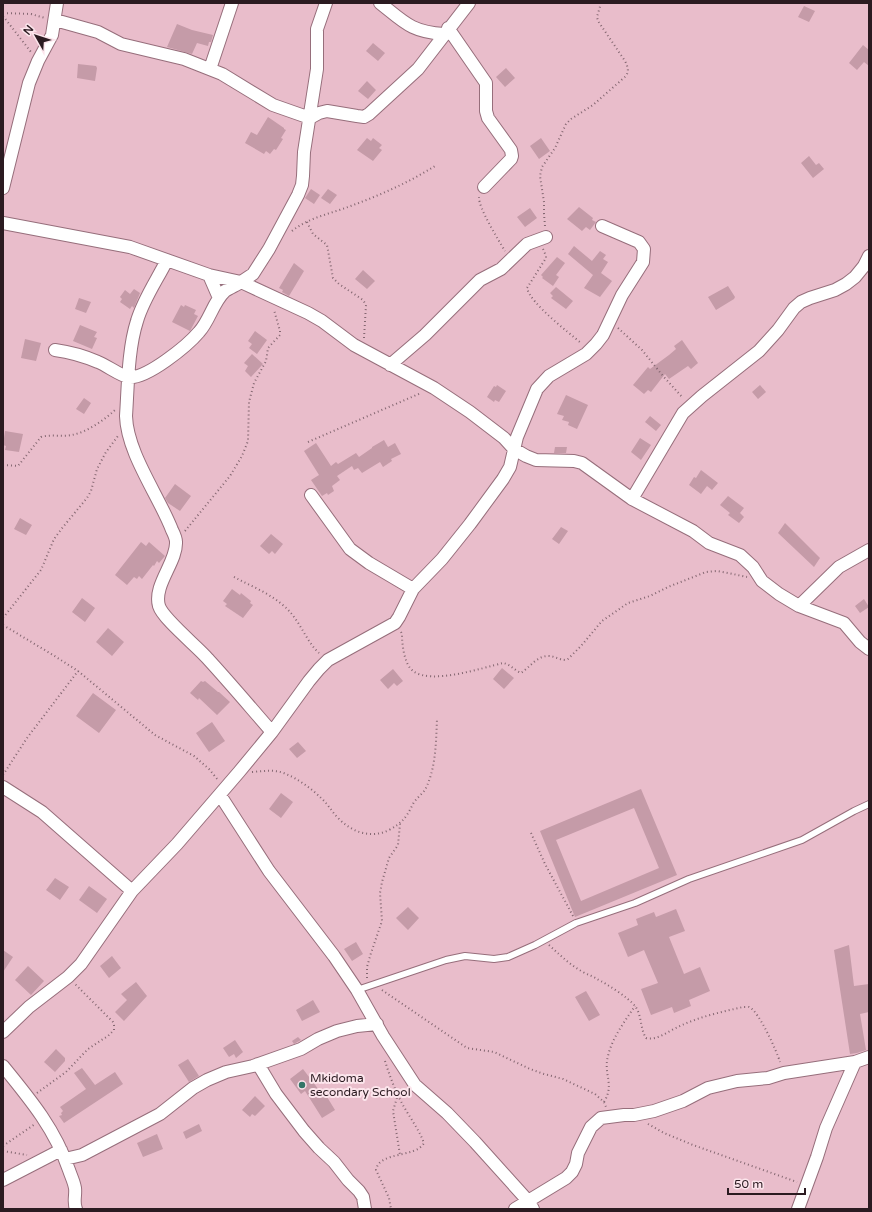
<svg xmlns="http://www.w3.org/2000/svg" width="872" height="1212" font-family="'Varela Round',sans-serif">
<rect width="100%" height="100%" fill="#e9bdcb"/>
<!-- building -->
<path fill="#c59ba8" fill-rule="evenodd" d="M804,6L815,11L809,22L798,17Z
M177,24L192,30L213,35L211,42H209L208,46L197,43L192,54L167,47Z
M373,43L385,53L378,61L366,51Z
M863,45L869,50V66L864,62L857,70L849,63Z
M78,64L96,66L97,68L95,81L77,78Z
M506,68L515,78L505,87L496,77Z
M367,81L376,90L368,99L358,91Z
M268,117L284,128V129L286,130L281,138L283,139L276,150L274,149L270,154L266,151L264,154L245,143L251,132L257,135Z
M367,138L371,141L373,138L382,145L379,148L382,150L373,161L357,150Z
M541,138L550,151L539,159L530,146Z
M809,156L816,165L819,163L824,169L813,178L801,163Z
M311,189L320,195L314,204L305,198Z
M328,189L337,195L330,204L321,198Z
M579,207L593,218L592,220L596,222L590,230L586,227L582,231L567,219Z
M530,208L537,218L525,227L517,217Z
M574,246L592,261L600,251L606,255L603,259L608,262L601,273L612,281L600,297L584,288L593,275L568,254Z
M557,257L565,263L556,275L559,277L553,286L542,278L543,277L541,275Z
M294,263L304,271L289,296L282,292L283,290L279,288Z
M363,270L375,281L367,289L355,279Z
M728,286L735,297L734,299L716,310L708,297Z
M556,287L573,301L566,309L551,298L553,296L550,293Z
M134,289L140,293L134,308L132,306L130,309L120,302L122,299L120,297L125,290L130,294Z
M79,298L91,302L86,313L75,309Z
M181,305L184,307L185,305L196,310L194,314L198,316L190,331L172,322Z
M80,325L97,332L94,337L97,338L92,349L73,341Z
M255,331L267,340L257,354L249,348L252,344L248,341Z
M25,339L41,343L36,361L21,358Z
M682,340L698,363L691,369L688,366L669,379L665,374L651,392L648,390L644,394L633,385L648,367L650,369L669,355L676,349L674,346Z
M252,354L263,364L251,377L245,371L248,366L244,363Z
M497,385L506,391L499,402L495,400L494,402L487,397L494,386L496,387Z
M760,385L766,392L758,399L752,392Z
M566,395L588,405L577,429L568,425L569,422L562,420L564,416L557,414Z
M84,398L91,403L84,414L76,409Z
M650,416L661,425L656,431L645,422Z
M5,431L23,434L19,452L5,450L6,446L3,445Z
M640,438L651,445L641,460L631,452Z
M384,440L388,447L395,443L401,454L391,459L392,461L383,467L380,462L362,473L358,468L354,470L352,466L337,476L340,480L332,486L334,491L328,495L327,493L322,496L311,480L319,475L304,451L316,443L331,466L336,462L338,464L356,453L359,457L372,448V447Z
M555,447H567L566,453H554Z
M701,470L718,483L712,490L707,486L701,494L689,485L694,477L696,478Z
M175,484L191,496L180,511L168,503L165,498Z
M728,496L744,508L740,513L744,517L739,523L728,515L730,513L720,505Z
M20,518L32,525L26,535L14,529Z
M785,523L820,558L814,567L778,533Z
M561,527L568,531L559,544L552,539Z
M271,534L283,544L275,554L272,551L269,554L260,546Z
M141,542L146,546L149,542L165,556L159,563L157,561L154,566L153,565L142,579L139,576L137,579L134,577L127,585L115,575Z
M232,589L240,595L241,593L251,601L250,603L253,605L243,618L225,606L227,604L223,601Z
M82,598L95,608L85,622L72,612Z
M864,599L869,607L860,613L855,606Z
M108,628L124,642L112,656L96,642Z
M502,668L514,678L504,689L493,679Z
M393,669L403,681L397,686L394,683L388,689L380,680Z
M201,681L203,682L205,681L218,692H219L230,702L217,715L199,698L198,700L190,693Z
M93,693L116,710L99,733L76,716Z
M212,722L225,741L209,752L196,733Z
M298,742L306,751L297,758L289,749Z
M641,789L677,875L575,917L540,831ZM634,808L659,868L581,901L556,840Z
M281,793L293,802L281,818L269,809Z
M55,878L69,887L60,900L46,890Z
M89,886L107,899L97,913L79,900Z
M408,907L419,918L408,930L396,918Z
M676,909L685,931L669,937L684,974L700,967L710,991L689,1000L691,1006L674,1013L672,1007L651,1015L641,989L658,983L644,950L628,957L618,933L638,925L636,919L654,912L656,917Z
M356,942L363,954L352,961L344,949Z
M849,945L854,986L869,984V1012L860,1014L866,1050L857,1053L850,1054L834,950Z
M3,950L13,957L3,972Z
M112,956L121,968L109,978L100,966Z
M28,966L44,981L31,995L15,980Z
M136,982L147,996L124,1021L115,1012L127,1000L121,994Z
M586,991L600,1015L589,1021L575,997Z
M313,1000L320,1012L302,1021L296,1010Z
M298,1037L301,1040L294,1044L292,1041Z
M235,1040L243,1052L236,1058L234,1054L229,1057L223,1048Z
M56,1049L65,1058V1061L55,1072L44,1062Z
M188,1059L199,1076L189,1082L178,1065Z
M82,1068L95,1085L115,1072L123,1084L64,1123L59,1116L62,1115L61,1113L63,1111L60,1107L86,1089L74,1073Z
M303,1069L322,1094L324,1092L335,1110L322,1118L305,1091L301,1094L290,1079Z
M255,1096L265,1106L255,1116L252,1114L250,1117L242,1110Z
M199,1124L202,1131L186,1139L183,1132Z
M157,1134L163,1149L143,1157L137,1143Z"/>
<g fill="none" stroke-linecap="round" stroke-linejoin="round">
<!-- service casing -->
<g stroke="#966e7b" stroke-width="8">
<path id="service" d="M357,990L446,960L465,956L494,959L508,957L535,945L576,923L635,903L689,879L802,840L854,811L869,804"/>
</g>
<!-- minor casing -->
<g stroke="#966e7b" stroke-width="14">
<path id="minor" d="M380,3C404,22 411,32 444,34
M55,20L98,32L121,44L184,59L222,74L273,105L310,118L319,113L327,111L357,116L364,117L369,114L418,69L469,3
M448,28L486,83V111L488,118L511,150L512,156L511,159L484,187
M210,69L232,3
M3,188L29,83L38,61L52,35L57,3
M3,223L130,247L209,275L241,282L253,274L269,249L298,195L302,185L303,176L304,152L317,69V29L326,3
M167,260C157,280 143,300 137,321C128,349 128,386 126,416C127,453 159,496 172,530C174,534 176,538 176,542C177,562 153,585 159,606C163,619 198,647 208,659C230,683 251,708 272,732
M209,275L219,298
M55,350C70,352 84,356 98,362C106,365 121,376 128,377C146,380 188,345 199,332C210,320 213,302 225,291C230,288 236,285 241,282L308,313L322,321L354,345L434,388L470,412L504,438L514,449L526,456L536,460L574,461L582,463L632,499L693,531L709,543L740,555L753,567L762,581L779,594L799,606L844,623L860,642L869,649
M390,365L425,335L480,280L501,269L527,244L546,237
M311,495L350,549L369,563L413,589
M632,499L683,413L702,396L759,351L778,330L794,308L801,302L810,298L835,290L846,284L855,277L864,266L869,256
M799,606L839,567L869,550
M3,787L42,812L132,891
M220,795L269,871L334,956L357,990L383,1036L415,1085L447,1113L475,1142L529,1202L533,1209
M3,1032L29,1007L68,977L81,964L132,891L177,844L239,772L272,732L309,681L319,669L328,660L395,623L399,617L413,589L442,559L470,524L503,479L510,467L517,437L537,389L549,376L586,354L596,344L603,335L622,295L643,262L644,249L639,242L602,226
M258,1064L276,1094L304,1131L319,1148L334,1162L348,1180L359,1191L363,1197L365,1209
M3,1066C30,1099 55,1129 69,1170C71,1176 74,1182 75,1188C76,1195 73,1202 76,1209
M65,1159L82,1155L160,1114L193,1088L207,1080L226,1072L253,1066L301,1049L318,1039L337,1031L357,1026L377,1024
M3,1180L61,1150
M515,1209L566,1178L572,1172L576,1164L578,1153L591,1127L601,1118L624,1115H634L654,1111L683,1101L708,1088L737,1081L768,1078L784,1073L855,1062L869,1057
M798,1209L817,1157L826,1128L855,1062"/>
</g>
<!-- path -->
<path stroke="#846771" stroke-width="2" stroke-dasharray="1 3" stroke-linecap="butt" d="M3,13L31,14L45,18
M3,16L31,52
M479,197C478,207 499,241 505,251
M307,222L313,234L327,245L333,278L339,284L363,300L366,305L364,338
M545,226L544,214V202L540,176L542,167L555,148L566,124L571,119L593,105L626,76C629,71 628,67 625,61L598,21L597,17L601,3
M292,231C308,218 329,214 348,207C378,196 408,183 435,166
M543,249L546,256V258L527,288C530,303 568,332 581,343
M618,328L642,350L663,376L683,398
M308,442L421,393
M3,465L18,466L41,437C51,434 62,437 72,435C87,432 103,421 115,410
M185,531L230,476L242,456L248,441L249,402L254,383L266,361L268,348L280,335V331L274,310
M234,577C253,587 276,596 290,612C301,624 307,642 319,653
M3,618L41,570L54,539L63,527L87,498L91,491L97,469L106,452L118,436
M3,625L53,655L78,671L155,735L194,756L209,769L218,780
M401,632L402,634C402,644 404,664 413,671C431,685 482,668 503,663C510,664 514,670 521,673C530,667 537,656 548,656C555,656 558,660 567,660L581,646L602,621L628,603L650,596L668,587L706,572L717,571L728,573L747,577
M252,772C264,771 275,769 286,774C298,779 311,788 321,798C328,804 332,812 339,819C352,832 371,839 389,830C402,823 406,818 413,804C416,798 423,794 426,788C436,767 436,742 437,719
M3,775L27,738L78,671
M531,833L545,864L573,916
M549,945C560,955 570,965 583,972C588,975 593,976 597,979C607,984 629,998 635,1006C642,1015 640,1029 646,1038C657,1041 668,1031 678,1027C698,1017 721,1012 743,1007C743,1007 748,1007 749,1007C759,1011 777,1052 780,1062
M367,978V967L371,953L382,921L380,893L382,882L389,858L398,845L400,824
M382,990L467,1048L494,1052L530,1069L544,1074L563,1079L595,1094L604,1102L606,1107
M385,1061C390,1077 396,1093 404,1107C411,1119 419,1130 424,1143C416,1158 379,1151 376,1170L389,1198L391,1209
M37,1093L66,1072L88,1049L100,1041L108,1036L114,1030V1025L113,1022L75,984
M398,1094L393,1111L400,1155
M604,1102C615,1084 603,1075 608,1056C612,1038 625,1021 635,1006
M648,1124L664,1133L693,1145L797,1182
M3,1146L35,1124
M3,1151L27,1155"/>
<!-- service -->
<use href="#service" stroke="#fff" stroke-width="6"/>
<!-- minor -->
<use href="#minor" stroke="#fff" stroke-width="12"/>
</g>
<!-- markers -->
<circle fill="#327567" stroke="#fce5ec" stroke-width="1.5" cx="302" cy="1085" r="4"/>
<g text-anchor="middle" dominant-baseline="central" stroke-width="4" stroke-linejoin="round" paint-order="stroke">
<!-- poi labels -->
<g font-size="12" fill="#2b1b21" stroke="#fce5ec" text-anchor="start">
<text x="310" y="1078">Mkidoma<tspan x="310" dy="14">secondary School</tspan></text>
</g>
</g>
<!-- border -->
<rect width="872" height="1212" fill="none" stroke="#2b1b21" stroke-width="8"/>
<!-- north arrow -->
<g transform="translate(36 36) rotate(309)" stroke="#fce5ec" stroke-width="3" paint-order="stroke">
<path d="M0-3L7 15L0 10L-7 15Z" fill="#2b1b21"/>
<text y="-6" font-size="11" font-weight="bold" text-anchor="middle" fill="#2b1b21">N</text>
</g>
<!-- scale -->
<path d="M728 1188v6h77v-6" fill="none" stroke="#2b1b21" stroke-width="2"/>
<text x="734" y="1188" font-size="12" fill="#2b1b21" stroke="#fce5ec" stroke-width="3" paint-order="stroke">50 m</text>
</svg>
